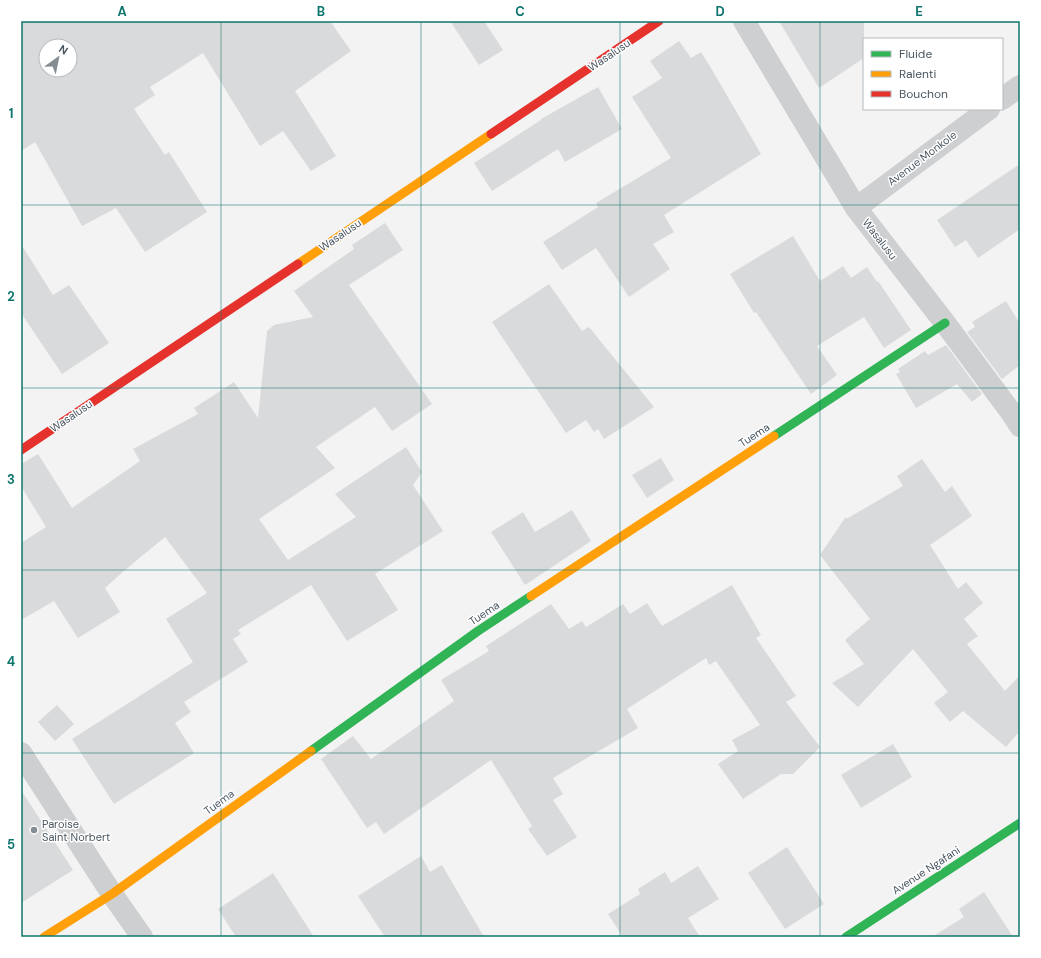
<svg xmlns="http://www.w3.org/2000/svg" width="1041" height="958" font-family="'DM Sans',sans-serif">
<rect width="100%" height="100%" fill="#f3f3f3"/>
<!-- building -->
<path fill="#d9dadb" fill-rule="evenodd" d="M21,21H330L351,51L295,91L336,156L311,171L283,131L260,146L203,53L150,87L155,95L134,109L165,155L169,152L207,212L145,252L116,208L82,226L35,142L21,151ZM46,46H70V70H46Z
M450,21H484L503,50L479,65Z
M779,21H864V58L819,88Z
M679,41L691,58L701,52L711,68L761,154L664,215L674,232L653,244L670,269L629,297L596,248L562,270L543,242L598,207L596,203L671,158L632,97L662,78L650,61Z
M598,87L622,129L565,162L558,149L492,191L474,163L541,120V119Z
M1020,164V229L978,258L966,240L955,247L937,220Z
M385,223L403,250L349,285L432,404L392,431L375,407L316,447L335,468L259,519L288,560L356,517L335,494L406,447L422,472L413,485L443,531L375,574L398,610L347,641L311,585L238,630L241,634L233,639L248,662L184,702L191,712L175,723L194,753L114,804L72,739L193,662L166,619L207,593L165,537L125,570L105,588L120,612L78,638L54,601L21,620V543L46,527L21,486V464L38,454L72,508L140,461L133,449L198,414L194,408L234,382L258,418L267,331L274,325L313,317L294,291L354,249L352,245Z
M793,236L820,281L843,266L851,278L867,267L877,282L878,281L911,330L884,348L864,317L817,346L837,375L811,394L756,312L754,313L730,274Z
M21,244L53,295L69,285L109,343L62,374L21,313Z
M549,284L582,331L589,327L654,407L604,439L598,429L594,432L586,420L566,433L492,322Z
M1006,301L1020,324V365L1002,379L967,332L975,327L972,322Z
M946,345L982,394L972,402L957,384L916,408L896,374L900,372L898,369L925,351L928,355Z
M661,458L674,480L647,498L632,475Z
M922,459L945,492L952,486L972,516L930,545L958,589L966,582L983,603L964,619L978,636L967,644L1005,691L1020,675V731L1006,747L963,711L950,722L934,703L948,692L913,649L858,707L832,683L864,664L845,640L870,619L820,555L845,518H848L903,486L897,476Z
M572,510L591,541L525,585L491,532L523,512L535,532Z
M732,585L761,635L756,638L796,696L786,702L820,747L793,774H781L743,799L718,764L738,751L732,740L760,725L716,661L709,665L706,658L627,709L638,728L553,778L563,794L553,800L577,837L547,856L528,829L532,826L491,760L384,834L376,822L367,828L321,759L353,736L371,759L454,701L441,680L489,651L486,646L551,604L569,629L582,621L586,627L623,604L630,614L647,603L662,626Z
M57,705L74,724L55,741L38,722Z
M893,744L912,777L861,808L841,775Z
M21,790L73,870L21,903Z
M787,847L824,904L785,929L748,873Z
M421,856L430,872L442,865L484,937H385L358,896Z
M698,866L719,899L688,918L700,937H623L608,914L640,894L638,889L665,872L671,883Z
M273,873L314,937H236L218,909Z
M984,892L1013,937H932L964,917L959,909Z"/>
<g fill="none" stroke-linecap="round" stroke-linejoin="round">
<!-- street -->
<path stroke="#cdcfd1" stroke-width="22" d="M744,21L856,208L945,323L1013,415L1020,426
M1002,99L1020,86
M856,208L989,109
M21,753L112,894L142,937"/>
<!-- fast -->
<path stroke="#30b455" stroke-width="9" d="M774,436L945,323
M311,751L478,631L531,596
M846,937L1020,823"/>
<!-- slow -->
<path stroke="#ff9f0a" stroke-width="9" d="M298,264L491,134
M531,596L774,436
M44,937L112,894L311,751"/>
<!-- jam -->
<path stroke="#e5322d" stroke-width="9" d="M491,134L659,21
M21,450L298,264"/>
</g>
<!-- grid -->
<path fill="none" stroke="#0f766e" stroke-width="1" stroke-opacity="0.55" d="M221,21V937M421,21V937M620,21V937M820,21V937M21,205H1020M21,388H1020M21,570H1020M21,753H1020"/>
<!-- markers -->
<circle fill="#848d93" stroke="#fff" stroke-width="1.5" cx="34" cy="830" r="4"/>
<g text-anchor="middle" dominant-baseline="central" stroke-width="3" stroke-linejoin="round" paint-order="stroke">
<!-- street labels -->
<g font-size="11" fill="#495660" stroke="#fff">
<text transform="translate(609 55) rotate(-34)">Wasalusu</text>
<text transform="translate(922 158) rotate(-37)">Avenue Monkole</text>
<text transform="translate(340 235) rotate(-34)">Wasalusu</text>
<text transform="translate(880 239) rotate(52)">Wasalusu</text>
<text transform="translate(71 416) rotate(-34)">Wasalusu</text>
<text transform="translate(754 435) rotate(-33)">Tuema</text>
<text transform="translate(484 613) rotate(-34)">Tuema</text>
<text transform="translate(219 802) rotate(-36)">Tuema</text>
<text transform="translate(926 870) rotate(-33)">Avenue Ngafani</text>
</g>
<!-- poi labels -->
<g font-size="11" fill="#495660" stroke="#fff" text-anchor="start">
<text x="42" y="824">Paroise<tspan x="42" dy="13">Saint Norbert</tspan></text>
</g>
</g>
<!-- border -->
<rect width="1041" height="958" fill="none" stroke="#ffffff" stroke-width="44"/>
<!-- legend -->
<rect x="863" y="38" width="140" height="72" fill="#ffffff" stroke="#b6bbbf"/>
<rect x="871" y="51" width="20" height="6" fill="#30b455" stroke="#b6bbbf"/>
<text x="899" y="58" font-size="12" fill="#495660">Fluide</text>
<rect x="871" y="71" width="20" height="6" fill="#ff9f0a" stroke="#b6bbbf"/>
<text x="899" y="78" font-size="12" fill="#495660">Ralenti</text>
<rect x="871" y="91" width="20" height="6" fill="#e5322d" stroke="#b6bbbf"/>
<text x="899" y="98" font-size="12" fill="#495660">Bouchon</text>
<!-- north arrow -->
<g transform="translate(58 58) rotate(33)"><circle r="19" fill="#ffffff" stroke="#b6bbbf"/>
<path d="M0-3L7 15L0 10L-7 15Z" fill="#848d93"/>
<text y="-6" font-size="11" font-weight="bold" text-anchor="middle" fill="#495660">N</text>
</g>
<rect x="22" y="22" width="997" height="914" fill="none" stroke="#0f766e" stroke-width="1.5"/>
<g font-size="13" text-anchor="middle" font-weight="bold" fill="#0f766e">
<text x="122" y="16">A</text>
<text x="321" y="16">B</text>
<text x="520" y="16">C</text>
<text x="720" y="16">D</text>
<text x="919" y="16">E</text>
<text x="11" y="118">1</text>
<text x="11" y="301">2</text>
<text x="11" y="484">3</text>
<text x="11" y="666">4</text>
<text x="11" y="849">5</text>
</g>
</svg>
